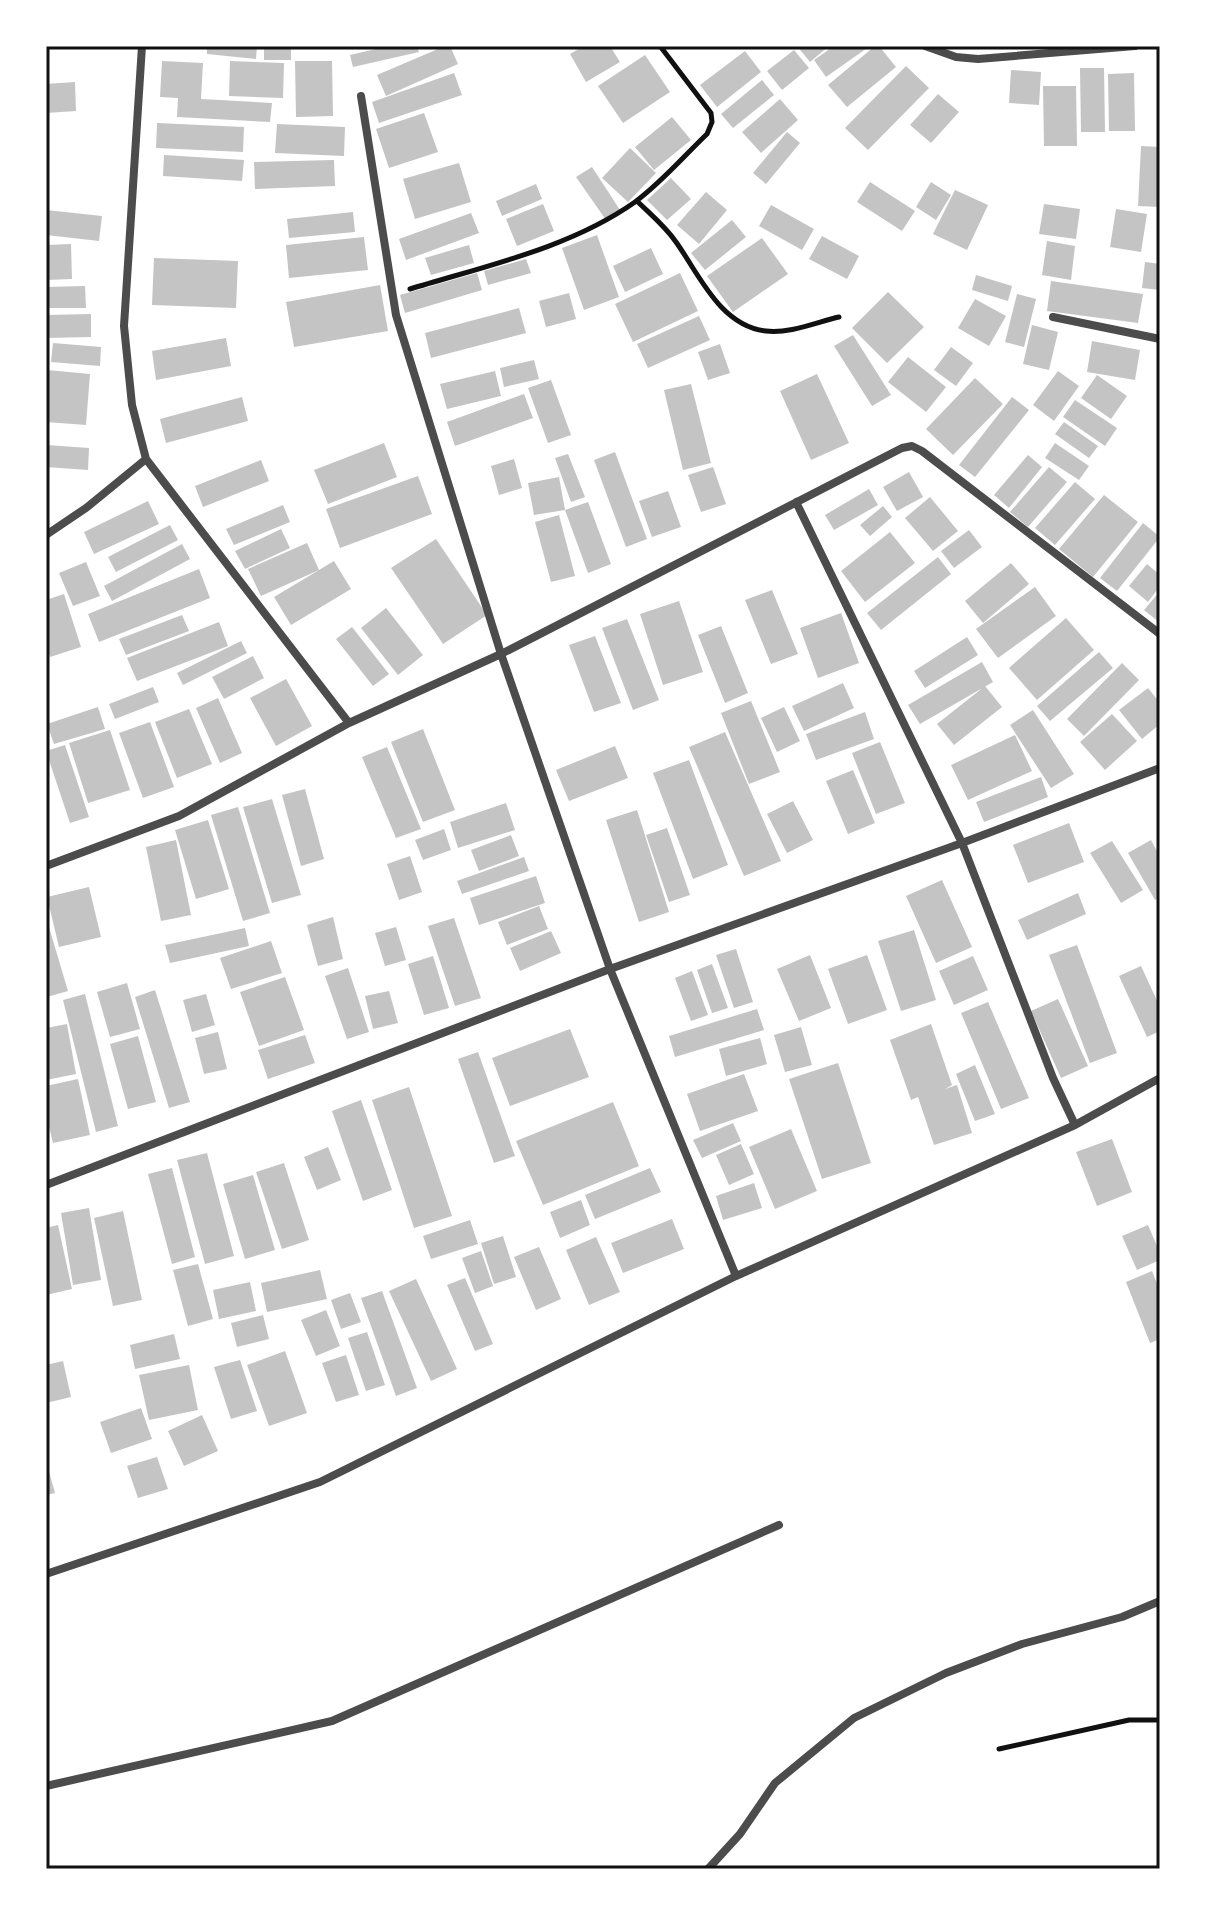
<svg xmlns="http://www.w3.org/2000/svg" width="1206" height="1915" font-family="'Exo 2',sans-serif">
<rect width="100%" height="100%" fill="#fff"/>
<!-- building -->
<path fill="#c4c4c4" d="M207,46H257L256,59L207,54Z
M264,46H291V60H264Z
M389,46H417L419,52L353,67L350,55Z
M445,46H450L458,64L386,96L377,75Z
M584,46H610L620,62L586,82L570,54Z
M797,46H829L810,62Z
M834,46H870L826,77L814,60Z
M875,46H879L896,67L847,107L828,85Z
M794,50L809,68L782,90L767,71Z
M745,51L761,72L717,107L700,85Z
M645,55L670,92L623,123L598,86Z
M162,61L203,63L201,99L272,103L270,122L177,117L178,98L160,97Z
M230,61L284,63L283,98L229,96Z
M295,61H332L333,116L296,117Z
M906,66L929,88L868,150L845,128Z
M1080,68H1104L1105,132H1081Z
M1011,70L1041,72L1039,105L1009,103Z
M454,73L462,95L379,123L372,102Z
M1134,73L1135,131H1109L1108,74Z
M762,80L774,95L733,128L721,114Z
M75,82L76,111L46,113V84Z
M1043,86H1076L1077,146H1044Z
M938,94L959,112L931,143L910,125Z
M780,99L798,120L761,153L742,132Z
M424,113L438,152L389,168L376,129Z
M672,117L691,140L654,170L635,147Z
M157,123L244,127L243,152L156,148Z
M277,124L345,127L344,156L275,153Z
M787,132L800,143L766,184L753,173Z
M1141,146L1160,147V207L1138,206Z
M630,148L656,173L628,202L602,178Z
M164,155L244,160L242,181L163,176Z
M334,160L335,186L255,189L254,162Z
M459,163L471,202L415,219L403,179Z
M592,167L620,210L606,220L576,177Z
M671,178L691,199L667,220L647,200Z
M870,182L915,211L902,231L857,202Z
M931,182L951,195L936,220L916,207Z
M536,184L542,199L502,216L496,201Z
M955,190L988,205L967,250L933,234Z
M706,192L727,210L699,244L677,225Z
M543,204L554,231L517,246L506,219Z
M1044,204L1080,209L1076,239L1039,234Z
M771,205L814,229L802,250L759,226Z
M1116,209L1147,214L1141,252L1110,247Z
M46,210L102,216L99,241L46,235Z
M353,212L355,232L289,238L287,219Z
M471,213L479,233L406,260L399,239Z
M732,220L746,237L705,270L691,253Z
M597,235L619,297L584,310L562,248Z
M822,236L859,256L847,279L809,259Z
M364,237L368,270L289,278L286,245Z
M762,238L788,274L733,312L707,276Z
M1047,241L1075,246L1071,280L1042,275Z
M71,244L72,279L46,280V245Z
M469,245L474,263L431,275L425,258Z
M651,248L663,274L625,292L613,266Z
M154,258L238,261L236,308L152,305Z
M526,259L531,273L488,285L484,271Z
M1145,262L1160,264V290L1142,288Z
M477,273L482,290L405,313L400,295Z
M680,273L698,311L633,342L615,304Z
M976,275L1012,286L1008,301L972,290Z
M1051,281L1143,294L1138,323L1047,311Z
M380,285L388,331L294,347L286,302Z
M85,286L86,308H46V287Z
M888,292L924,327L887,363L852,328Z
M569,293L576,319L546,327L539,301Z
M1017,294L1036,299L1024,347L1005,342Z
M975,299L1006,316L989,346L958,328Z
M519,308L526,333L431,358L425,333Z
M91,314V337L46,338V315Z
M699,316L710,340L648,368L637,344Z
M1032,325L1058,332L1049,370L1023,364Z
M853,335L891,395L872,406L834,346Z
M226,338L231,366L156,380L152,351Z
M1092,341L1140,350L1135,380L1087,372Z
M53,343L101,347L100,366L51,362Z
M720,344L730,373L708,380L698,352Z
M951,347L973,363L956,386L934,370Z
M908,357L946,387L926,412L888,382Z
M534,360L539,379L504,387L500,368Z
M47,370L90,374L86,425L46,422Z
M495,371L501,396L447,409L440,384Z
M1058,371L1079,386L1054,421L1033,405Z
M817,374L849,443L811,460L780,391Z
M1097,375L1127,396L1111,419L1081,398Z
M975,378L1003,404L953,455L926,429Z
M551,380L571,435L548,443L528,388Z
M691,384L711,463L683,470L664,390Z
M524,394L533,418L455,446L447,422Z
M242,397L248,421L166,443L160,419Z
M1012,397L1029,410L975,477L959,465Z
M1075,400L1117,428L1105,446L1063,417Z
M1064,422L1098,446L1089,458L1055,434Z
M384,443L397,477L328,504L314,470Z
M1055,443L1089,466L1079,480L1045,458Z
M47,445L89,448L88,470L46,467Z
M615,452L647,539L626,547L594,460Z
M568,454L585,497L571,502L555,458Z
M1028,455L1042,467L1009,508L994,495Z
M514,459L522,488L499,495L491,466Z
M261,460L269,481L203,507L195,486Z
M713,467L726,504L701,512L688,475Z
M1049,467L1067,482L1028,527L1010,512Z
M909,472L923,497L897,511L883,487Z
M418,476L432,514L340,548L326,509Z
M559,477L565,510L534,515L528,483Z
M1075,482L1095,499L1055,545L1035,528Z
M869,489L878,505L834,530L825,515Z
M668,491L681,527L652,537L639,501Z
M1104,495L1138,522L1093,577L1059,549Z
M930,497L958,531L933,551L905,518Z
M148,501L159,524L94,554L84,532Z
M588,502L611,564L588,573L565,510Z
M283,505L290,522L234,545L226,529Z
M883,506L892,517L870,536L860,525Z
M559,515L575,576L551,582L535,522Z
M1143,523L1160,537L1117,591L1100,578Z
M170,525L178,540L116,572L108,557Z
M281,529L290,548L245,569L235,551Z
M969,530L982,547L954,568L941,551Z
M890,532L915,563L865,602L841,571Z
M436,539L487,615L443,644L391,568Z
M307,543L319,570L261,596L248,569Z
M182,544L190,559L112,601L104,586Z
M938,557L951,574L881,630L867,613Z
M334,561L351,589L291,625L274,597Z
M86,562L100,596L73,606L59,573Z
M1011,563L1029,584L983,623L965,601Z
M1147,564L1160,575V586L1148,602L1129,586Z
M199,569L210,598L99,642L88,614Z
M1035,587L1056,616L998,658L976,629Z
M772,590L798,654L771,664L745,600Z
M1160,591V623L1144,610Z
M64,594L81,647L50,657L46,643V600Z
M679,601L703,672L663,685L640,614Z
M386,608L423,655L398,675L361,628Z
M841,613L859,663L818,678L800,628Z
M182,615L189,631L126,655L119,639Z
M1066,618L1094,650L1037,700L1009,668Z
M627,619L659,700L633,710L602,628Z
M219,622L228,646L137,681L127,658Z
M721,626L748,693L725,703L698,635Z
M352,627L389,674L373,686L336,639Z
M595,636L621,703L594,712L569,645Z
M967,637L978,655L925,688L914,671Z
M241,641L247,653L183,685L177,673Z
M1099,652L1113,668L1050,721L1037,706Z
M253,656L264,678L224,699L212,677Z
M982,662L993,682L920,724L908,705Z
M1122,663L1139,680L1084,736L1067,719Z
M286,679L312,726L276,746L250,698Z
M843,683L854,708L804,731L792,706Z
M985,686L1002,707L954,745L937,724Z
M153,687L159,702L115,719L109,704Z
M1148,688L1160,703V724L1142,739L1119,710Z
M218,698L242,753L220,763L196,708Z
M751,701L780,772L749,784L721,713Z
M98,707L105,729L54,744L47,724Z
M784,707L800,741L777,752L761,718Z
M189,709L212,764L177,778L155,722Z
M1033,710L1074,774L1051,788L1010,725Z
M865,712L874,739L816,760L806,734Z
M1112,714L1137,741L1105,770L1080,742Z
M150,722L174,787L143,798L119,733Z
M423,729L455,810L423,822L391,742Z
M110,730L130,790L88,803L69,743Z
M725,732L781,861L744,876L689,747Z
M1015,735L1032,771L968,800L951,765Z
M880,742L905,803L876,814L852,753Z
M65,745L89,817L70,823L46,751Z
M615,746L628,778L569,801L556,770Z
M387,747L421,829L396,838L362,757Z
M689,760L728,865L693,879L653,773Z
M853,770L875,823L848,834L826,781Z
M1041,777L1048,797L984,822L976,802Z
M305,789L324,859L301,866L282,795Z
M272,799L301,895L272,903L243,807Z
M793,801L813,840L787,853L767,814Z
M506,803L515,830L458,848L450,822Z
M238,807L270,913L243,921L211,815Z
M637,810L669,912L639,922L606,820Z
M208,820L229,889L196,899L175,830Z
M1069,823L1084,862L1028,883L1013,845Z
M667,828L690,895L669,902L646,835Z
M444,829L451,850L423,860L415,840Z
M511,835L519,856L479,871L471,850Z
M176,840L191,915L161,921L146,847Z
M1151,840L1160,857V897L1155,900L1128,853Z
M1112,841L1143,890L1121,903L1090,853Z
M410,856L422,892L399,900L387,864Z
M524,857L529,871L462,894L457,881Z
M536,876L545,903L479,925L470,898Z
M942,880L972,947L936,963L906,896Z
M89,887L101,937L59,947L47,897Z
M1078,893L1086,914L1027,940L1018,920Z
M539,906L548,929L507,945L498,922Z
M46,917L68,991L47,997L46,993Z
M333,917L343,959L318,966L307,925Z
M454,918L481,998L455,1006L428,926Z
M396,927L406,960L385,966L375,933Z
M245,928L249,946L170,963L165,945Z
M914,930L936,1000L901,1011L878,941Z
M551,931L561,953L520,971L510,948Z
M271,941L282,973L231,989L220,958Z
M1077,945L1117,1053L1090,1063L1049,955Z
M736,949L753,1002L734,1008L716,955Z
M810,955L831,1008L799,1021L777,969Z
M867,955L887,1010L848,1024L828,969Z
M433,956L449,1008L424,1015L408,964Z
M973,956L988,990L954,1005L939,971Z
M712,964L728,1008L712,1013L697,970Z
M1141,966L1160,1007V1031L1147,1037L1119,976Z
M348,968L369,1032L347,1039L325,976Z
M692,971L708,1015L691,1021L675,978Z
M285,977L304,1030L259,1046L240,992Z
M127,983L140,1029L110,1037L97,992Z
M155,990L190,1102L169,1108L135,997Z
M389,991L398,1023L373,1029L365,996Z
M85,994L118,1126L96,1132L63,1000Z
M206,994L215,1025L192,1032L183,1000Z
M1058,999L1088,1066L1061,1078L1031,1011Z
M988,1002L1029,1098L1001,1109L961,1013Z
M757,1009L764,1030L675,1057L669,1036Z
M67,1024L76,1074L46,1080V1028Z
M931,1024L952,1085L945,1089L957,1085L972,1133L934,1145L918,1097L911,1100L890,1040Z
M801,1027L812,1065L785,1072L774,1035Z
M570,1029L589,1077L510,1106L492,1058Z
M218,1032L227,1069L204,1074L195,1038Z
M305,1035L315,1063L268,1079L258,1050Z
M138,1036L156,1102L128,1109L110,1044Z
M760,1038L767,1064L726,1076L719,1049Z
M478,1052L515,1156L494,1163L458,1059Z
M838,1063L871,1163L822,1179L789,1079Z
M975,1065L995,1114L975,1121L956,1074Z
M744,1074L758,1111L700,1131L687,1094Z
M78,1079L90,1135L53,1143L46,1114V1086Z
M409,1087L452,1216L414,1228L372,1100Z
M361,1100L392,1190L363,1201L332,1111Z
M613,1102L639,1166L543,1205L516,1141Z
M733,1123L741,1141L702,1158L693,1140Z
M791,1129L817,1191L775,1209L749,1147Z
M1112,1139L1132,1192L1097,1206L1076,1152Z
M741,1144L754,1174L729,1185L716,1155Z
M328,1147L341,1180L317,1190L304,1157Z
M207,1153L234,1256L205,1264L177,1160Z
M284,1163L309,1240L282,1249L256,1172Z
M172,1168L195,1257L172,1264L148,1174Z
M650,1168L661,1192L595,1219L585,1195Z
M253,1175L275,1250L245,1259L223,1184Z
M754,1183L762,1208L723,1220L716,1196Z
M581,1200L590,1225L560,1238L550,1212Z
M89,1208L101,1280L73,1285L61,1213Z
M123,1211L142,1300L113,1306L94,1218Z
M672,1219L684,1249L623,1273L611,1243Z
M470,1220L478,1244L431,1259L423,1236Z
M58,1225L72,1289L46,1295V1228Z
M1148,1225L1160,1253V1260L1137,1270L1122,1236Z
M503,1236L516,1277L494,1284L481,1243Z
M596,1237L620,1292L589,1305L566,1250Z
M539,1247L561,1299L536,1310L514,1257Z
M481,1251L493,1286L475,1293L462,1258Z
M198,1264L213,1319L188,1326L173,1270Z
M320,1270L327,1299L267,1312L261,1283Z
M1152,1271L1160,1291V1339L1150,1343L1126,1282Z
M465,1278L493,1344L475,1351L447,1285Z
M416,1279L457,1369L431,1381L389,1291Z
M250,1282L256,1311L219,1319L213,1290Z
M382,1291L417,1388L396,1396L361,1298Z
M350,1293L361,1322L341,1329L331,1300Z
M326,1310L340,1346L316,1356L301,1320Z
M263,1315L269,1339L237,1347L231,1323Z
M367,1332L385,1385L366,1391L348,1338Z
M174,1334L180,1359L135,1369L130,1345Z
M285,1351L307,1413L269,1426L247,1365Z
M346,1355L359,1395L336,1402L322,1363Z
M240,1360L257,1411L231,1419L214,1367Z
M63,1361L71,1397L46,1403V1365Z
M189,1365L198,1410L149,1420L139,1375Z
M141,1408L152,1439L111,1453L100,1422Z
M202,1415L218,1451L184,1466L168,1431Z
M157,1457L168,1489L138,1498L127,1466Z
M46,1461L55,1493L46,1495Z"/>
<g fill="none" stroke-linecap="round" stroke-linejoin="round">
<!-- path -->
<path stroke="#111" stroke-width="5" d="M637,201C650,214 665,226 676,242C699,274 720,326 766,331C789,334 817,322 839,317
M410,289C485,266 570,248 635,202C661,183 684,156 707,134L712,122L711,113L660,46
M999,1749L1129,1720H1160"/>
<!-- minor -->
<path stroke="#4c4c4c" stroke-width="8" d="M142,46L124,326L132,405L146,459L349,723
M925,46L956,57L978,59L1135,46
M361,96L396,315L501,654L610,969L736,1276
M1053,317L1160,339
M796,502L962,843L1053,1078L1075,1125
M46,535L86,508L146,459
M46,866L179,816L349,723L501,654L902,448L912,446L922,451L1160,634
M46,1185L610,969L962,843L1160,768
M46,1574L320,1482L736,1276L1075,1125L1160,1078
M46,1786L332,1721L779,1525
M708,1869L740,1834L775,1783L854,1718L946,1673L1022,1644L1122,1617L1160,1601"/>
</g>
<!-- border -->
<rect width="1206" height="1915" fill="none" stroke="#ffffff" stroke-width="96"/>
<rect x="48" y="48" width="1110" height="1819" fill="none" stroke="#111" stroke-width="3"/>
</svg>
